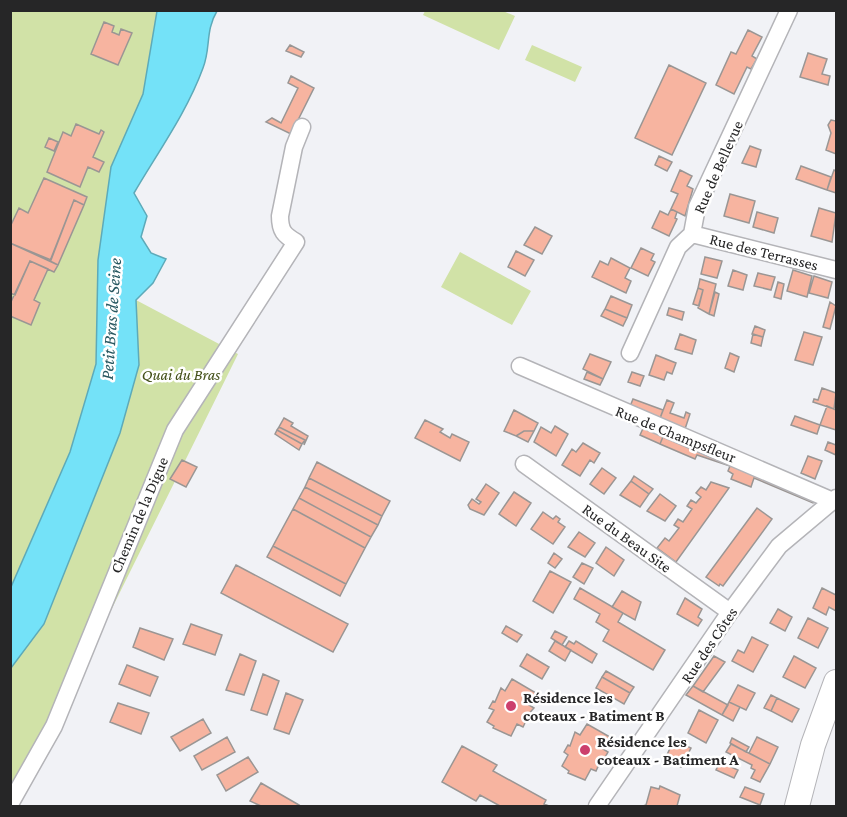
<svg xmlns="http://www.w3.org/2000/svg" width="847" height="817" font-family="'Crimson Pro',serif">
<rect width="100%" height="100%" fill="#f1f2f6"/>
<!-- green -->
<path fill="#d1e2a7" d="M11,11H157L143,94L111,167L99,255L96,364L70,452L11,587Z
M503,11L515,16L499,50L423,15L425,11Z
M532,45L582,67L575,82L525,60Z
M460,252L531,291L512,325L441,287Z
M136,300L238,354L14,806H10V669L44,624L139,365Z"/>
<!-- water -->
<path fill="#74e2f8" stroke="#5daab9" stroke-width="1.5" d="M157,11H217C205,31 211,48 203,68C187,112 158,152 134,193L147,216L141,237L151,253L166,259L153,283L136,300L139,365L120,433L44,624L11,668V587L70,452L96,364L98,260L111,167L143,94Z"/>
<!-- building -->
<path fill="#f7b4a0" stroke="#9a9694" stroke-width="1.5" d="M104,22L114,26L112,32L119,35L121,29L132,33L118,65L91,54Z
M748,30L762,37L752,56L757,59L751,69L747,67L734,94L716,85L731,52L736,54Z
M290,45L304,52L301,57L286,51Z
M808,53L827,59L822,74L830,76L828,85L800,77Z
M669,65L706,83L672,155L635,138Z
M291,76L314,88L291,134L266,122L272,118L281,123L298,88L288,83Z
M831,120L836,121V154L826,150L831,133L828,125Z
M76,124L99,134L101,130L104,132L93,157L104,162L99,172L88,167L80,187L47,172L63,132L71,136Z
M49,138L58,142L54,151L45,147Z
M750,146L761,150L756,167L742,163Z
M659,156L672,162L667,171L655,165Z
M801,166L831,177L827,190L796,179Z
M680,170L692,176L687,186L693,189L685,216L671,209L678,194L671,191Z
M834,170L836,171V193L827,190Z
M44,178L87,197L84,205L74,200L51,260L10,243V227L19,208L28,213Z
M730,194L755,201L749,223L724,216Z
M74,200L84,205L58,265L50,261Z
M819,208L836,213L832,242L811,236Z
M671,209L677,212L675,218L677,219L669,236L652,228L660,211L668,215Z
M757,212L778,218L774,233L753,227Z
M535,227L552,236L542,254L524,245Z
M10,243L58,265L54,272L30,261L15,295L10,293Z
M641,248L654,254L651,260L655,262L648,276L631,268Z
M516,251L534,260L525,276L508,267Z
M705,257L722,261L717,278L701,274Z
M611,258L630,268L625,278L631,281L626,293L592,277L600,261L608,265Z
M30,261L48,269L34,300L40,303L31,325L10,316V304Z
M733,270L747,275L743,290L728,286Z
M793,270L812,276L807,297L787,291Z
M758,273L775,277L771,290L754,286Z
M814,276L832,282L828,298L809,293Z
M700,279L716,284L709,314L698,308L703,290L698,288Z
M778,282L784,284L781,299L774,297Z
M698,288L703,290L699,306L693,304Z
M715,292L719,294L714,316L709,314Z
M611,296L632,305L627,318L605,309Z
M830,302L836,306L830,329L823,327Z
M669,308L684,312L682,320L667,315Z
M605,309L627,318L623,326L601,316Z
M755,326L765,330L763,337L752,334Z
M804,332L822,337L813,365L795,360Z
M680,334L696,340L692,354L675,349Z
M753,334L763,337L761,346L751,343Z
M730,353L739,357L734,372L725,368Z
M590,354L611,362L603,379L583,369Z
M656,355L676,363L672,374L667,372L664,380L649,375Z
M587,372L603,379L600,385L584,379Z
M632,372L644,376L640,386L628,382Z
M822,388L836,393L834,409L813,402L814,399L818,400Z
M633,399L663,410L659,421L629,409Z
M667,400L674,403L670,413L684,418L686,412L690,414L685,429L659,421Z
M827,406L836,410V430L820,425Z
M514,410L538,423L534,431H524L516,436L504,431Z
M795,416L820,425L817,434L791,425Z
M284,418L293,423L291,426L308,436L304,445L305,440L279,427Z
M425,420L443,429L440,432L450,438L452,434L469,442L460,461L415,438Z
M645,424L665,432L660,444L640,435Z
M555,426L568,434L556,456L534,442L541,427L551,433Z
M279,427L305,440L302,444L277,430Z
M277,430L302,444L299,450L275,434Z
M524,431H534L528,442L516,436Z
M665,432L822,496L813,503L754,478L751,487L731,479L733,474L728,471L730,466L697,455L695,459L660,444Z
M828,442L836,445V455L825,450Z
M583,443L600,453L594,463L590,460L580,476L562,465L572,449L576,452Z
M808,456L822,461L815,479L801,473Z
M182,460L197,467L186,487L170,479Z
M317,462L390,501L382,516L309,478Z
M602,468L616,478L604,494L590,484Z
M634,476L653,489L649,494L631,481Z
M309,478L382,516L378,525L305,487Z
M631,481L649,494L640,507L620,495Z
M711,482L729,488L676,562L657,548L665,538L669,541L679,528L674,525L678,519L683,522L692,509L687,506L691,500L696,503L701,497L696,493L701,487L706,490Z
M486,484L499,493L484,515L470,509L468,505L472,499L479,504L481,502L476,499Z
M305,487L378,525L371,537L299,498Z
M514,492L531,503L516,526L499,514Z
M660,494L676,506L665,521L647,511Z
M299,498L371,537L365,548L293,509Z
M757,508L772,519L723,586L720,584L719,586L706,577Z
M293,509L365,548L346,584L273,546Z
M543,512L553,519L556,516L560,519L558,522L565,527L553,544L531,529Z
M579,532L595,543L585,557L568,547Z
M273,546L346,584L340,596L267,557Z
M606,547L624,560L614,576L596,563Z
M554,553L562,559L555,568L548,563Z
M582,563L593,568L584,584L573,577Z
M236,565L348,624L333,652L221,593Z
M550,571L571,582L553,613L533,601Z
M580,588L623,613L618,622L665,650L653,670L603,641L609,630L596,622L600,614L574,599Z
M822,588L836,595V611L829,607L826,615L813,608Z
M622,591L641,602L635,620L612,607Z
M685,598L702,609L698,617L702,620L698,626L677,614Z
M778,609L792,617L785,631L770,623Z
M808,618L828,628L818,648L798,638Z
M191,624L222,635L215,655L183,644Z
M506,626L522,635L517,642L502,633Z
M140,628L173,639L164,660L133,647Z
M555,631L567,637L562,645L551,638Z
M752,637L768,645L753,672L732,661L738,650L744,653Z
M555,641L571,650L565,661L549,651Z
M569,641L574,644L576,641L597,654L592,663L565,647Z
M240,654L256,661L244,695L226,690Z
M527,654L549,667L542,679L520,666Z
M714,656L725,662L703,692L693,686Z
M794,656L816,668L805,688L783,677Z
M127,665L158,677L150,696L119,684Z
M606,671L634,687L630,693L602,677Z
M263,674L279,681L267,715L251,710Z
M602,677L630,693L624,704L596,688Z
M512,679L536,693L529,705L534,708L524,719L526,721L523,727L517,724L511,736L493,728L494,726L487,722L494,710L489,708L493,701L495,702L501,688L505,691Z
M738,685L755,693L746,710L729,702Z
M693,686L728,705L722,715L686,695Z
M286,693L303,700L289,734L274,729Z
M771,695L777,698L771,711L764,708Z
M777,698L799,709L792,722L771,711Z
M729,702L740,707L733,721L722,715Z
M118,703L149,713L141,734L110,722Z
M699,710L718,720L706,743L688,733Z
M203,719L211,733L180,751L171,737Z
M587,724L610,737L603,749L608,752L604,759L602,758L596,771L591,769L585,780L568,773L569,771L562,766L568,755L564,752L568,745L570,746L575,732L580,735Z
M227,737L235,752L202,770L194,756Z
M757,737L778,747L770,764L749,753Z
M732,738L749,747L746,752L730,743Z
M674,740L691,748L681,767L665,759Z
M731,744L770,764L760,782L751,778L755,770L751,768L752,765L726,752Z
M462,746L497,765L493,771L546,800L544,804L549,806H500L480,795L476,801L442,782Z
M248,757L258,772L226,791L217,775Z
M720,762L738,770L734,778L716,770Z
M261,783L299,805L298,806H261L250,801Z
M660,786L680,795L677,806H643L646,805L651,787L659,789Z
M745,787L764,794L760,805L740,797Z"/>
<g fill="none" stroke-linecap="round" stroke-linejoin="round">
<!-- minor casing -->
<g stroke="#b4b4b8" stroke-width="19">
<path id="minor" d="M692,234L836,270
M630,353L678,247L692,234L697,207L789,10
M520,366L833,501
M524,464L730,612
M10,804L54,726L175,430L296,242C284,235 280,231 280,216L294,147L302,127
M597,806L730,612L779,546L836,498"/>
</g>
<!-- secondary casing -->
<g stroke="#b4b4b8" stroke-width="26">
<path id="secondary" d="M797,806L813,745L836,682"/>
</g>
<!-- minor -->
<use href="#minor" stroke="#fff" stroke-width="16"/>
<!-- secondary -->
<use href="#secondary" stroke="#fff" stroke-width="24"/>
</g>
<!-- markers -->
<g fill="#cc3f6d" stroke="#fff" stroke-width="2">
<circle cx="511" cy="706" r="6"/>
<circle cx="585" cy="750" r="6"/>
</g>
<g text-anchor="middle" dominant-baseline="central" stroke-width="5" stroke-linejoin="round" paint-order="stroke">
<!-- street labels -->
<g font-size="16" fill="#262627" stroke="#fff">
<text transform="translate(718 167) rotate(-66)">Rue de Bellevue</text>
<text transform="translate(764 252) rotate(14)">Rue des Terrasses</text>
<text transform="translate(676 434) rotate(22)">Rue de Champsfleur</text>
<text transform="translate(139 515) rotate(-67)">Chemin de la Digue</text>
<text transform="translate(627 538) rotate(36)">Rue du Beau Site</text>
<text transform="translate(709 645) rotate(-56)">Rue des Côtes</text>
</g>
<!-- park labels -->
<g font-size="16" font-style="italic" fill="#424f17" stroke="#fff">
<text x="181" y="374">Quai du Bras</text>
</g>
<!-- poi labels -->
<g font-size="16" font-weight="bold" fill="#262627" stroke="#fff" text-anchor="start">
<text x="523" y="697">Résidence les<tspan x="523" dy="18">coteaux - Batiment B</tspan></text>
<text x="597" y="741">Résidence les<tspan x="597" dy="18">coteaux - Batiment A</tspan></text>
</g>
<!-- water labels -->
<g font-size="18" font-style="italic" fill="#275760" stroke="#fff">
<text transform="translate(111 319) rotate(-86)">Petit Bras de Seine</text>
</g>
</g>
<!-- border -->
<rect width="847" height="817" fill="none" stroke="#262627" stroke-width="24"/>
</svg>
